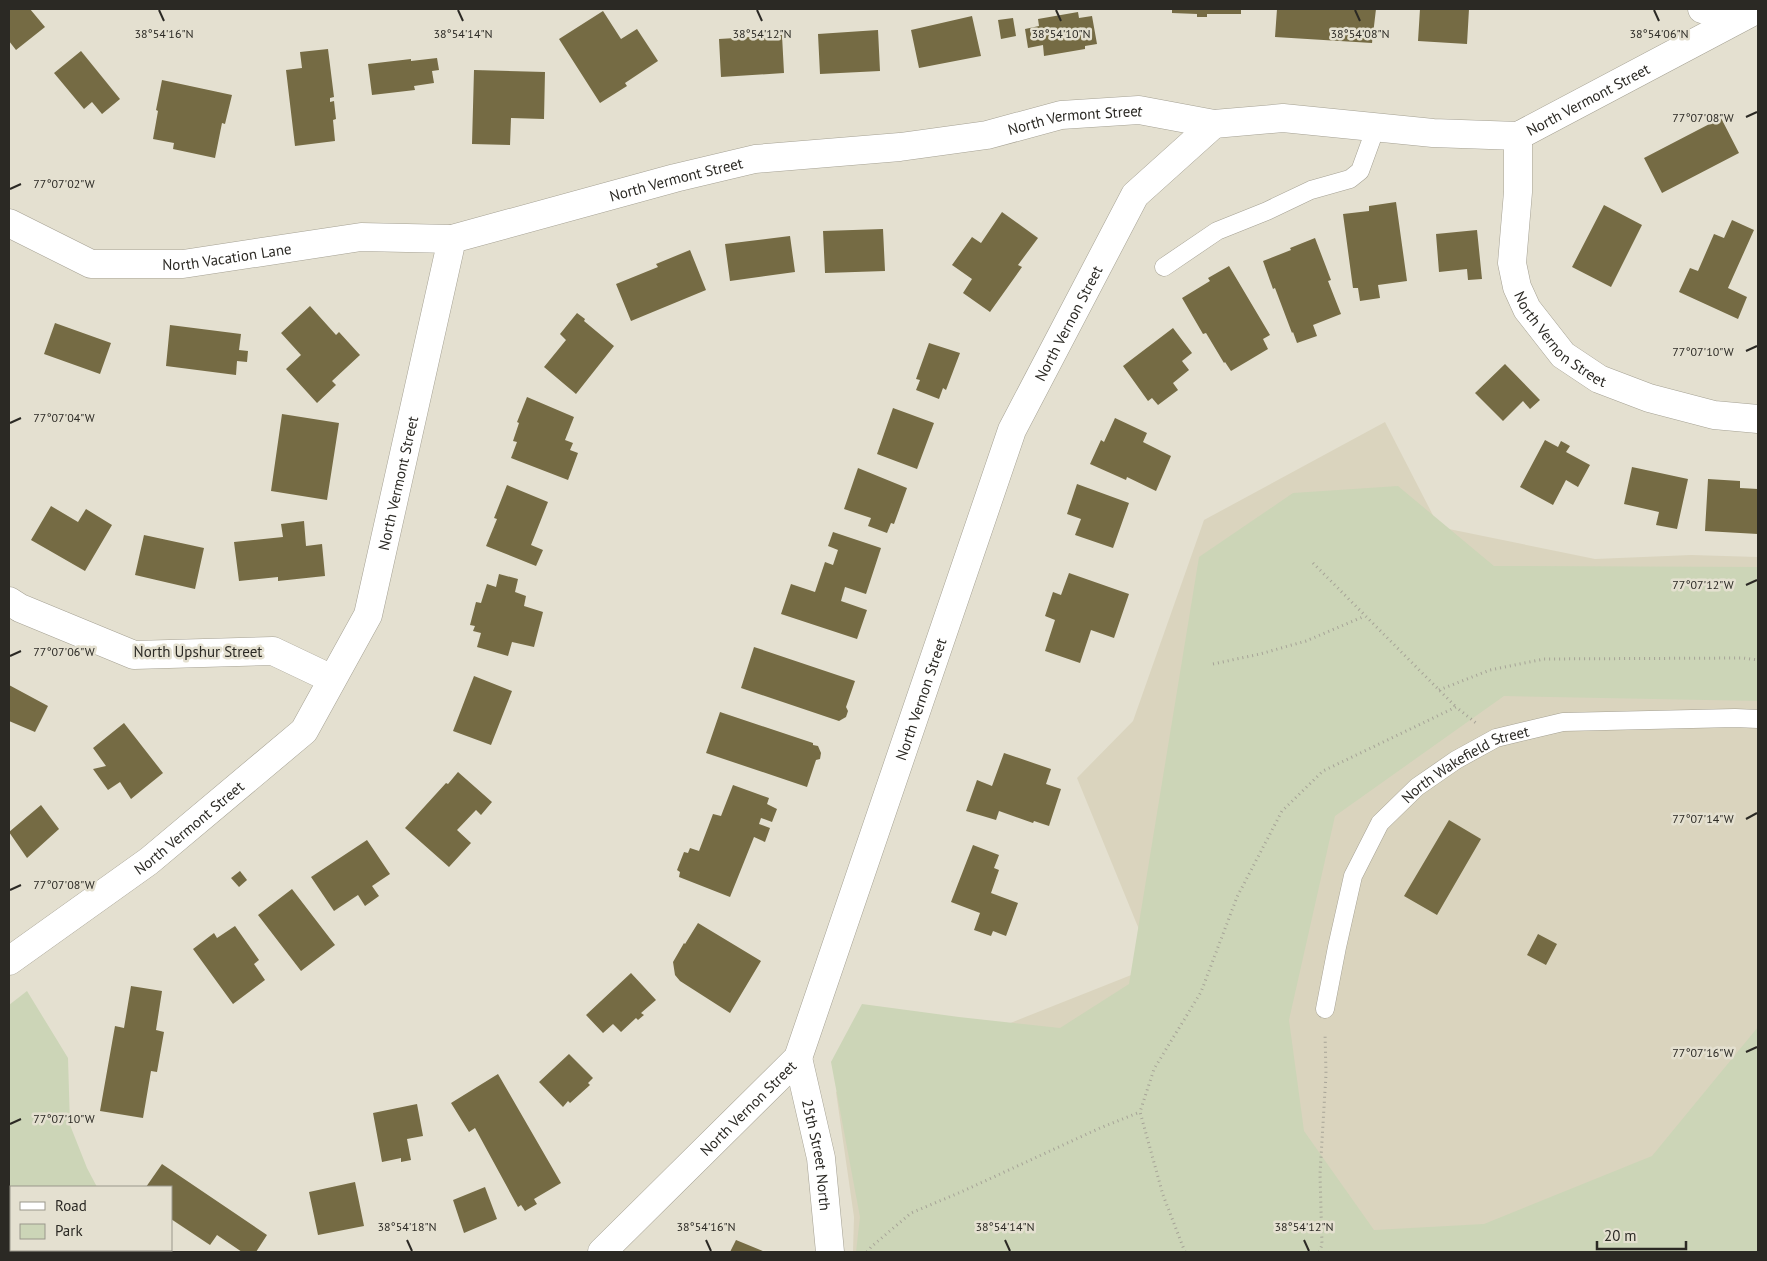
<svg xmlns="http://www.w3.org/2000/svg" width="1767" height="1261" font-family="'PT Sans',sans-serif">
<rect width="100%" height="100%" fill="#e4e0d0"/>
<!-- built -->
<path fill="#dad4be" d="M1385,422L1439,527L1595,559L1691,555L1758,557V1249L1722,1252H853L854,1217L836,1092L1154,966L1077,778L1133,721L1204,520Z"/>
<!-- green -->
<path fill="#ccd5b7" d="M1398,486L1494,566L1758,567V701L1504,696L1335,816L1289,1020L1304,1131L1374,1230L1484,1224L1652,1156L1758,1027V1252H856L860,1217L831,1062L862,1004L959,1017L1060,1028L1129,984L1199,557L1293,493Z
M27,991L68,1058L70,1125L87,1168L97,1187H11V1250H151L153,1252H9V1005Z"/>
<!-- building -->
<path fill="#756b44" d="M9,9H30L45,27L16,50L9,41Z
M1172,9H1241V14H1207V17H1197V14L1172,13Z
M1277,9H1376L1372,43L1275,37Z
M1420,9H1469L1467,44L1418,41Z
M603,11L621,39L637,29L658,61L625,83L627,86L600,103L559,39Z
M1078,12L1079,18L1092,16L1097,44L1085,46V49L1044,56L1043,45L1028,48L1025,29L1039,26L1038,19Z
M972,16L981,56L919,68L911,30Z
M1013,18L1016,36L1001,39L998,20Z
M878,30L880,71L820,74L818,34Z
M782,35L784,73L721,77L719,39Z
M328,49L334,97L330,98V102L334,101L336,119L333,120L335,141L295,146L286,70L302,68L300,52Z
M81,51L120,99L102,114L92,102L84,109L54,73Z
M437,58L439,70L432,71L434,83L414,86L415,90L372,95L368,64L411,59V61Z
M474,70L545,72L544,119L511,118L510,145L472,144Z
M162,80L232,95L225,124L222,123L215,158L173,149L174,143L153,139L158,111L156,110Z
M1721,118L1739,153L1662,193L1644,158Z
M1396,202L1407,281L1378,285L1380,298L1360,301L1358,288H1353L1343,214L1369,211V206Z
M1604,205L1642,225L1611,287L1572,267Z
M1002,212L1038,238L1018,265L1022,267L990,312L963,293L972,279L952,265L972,237L981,243Z
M1732,220L1754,230L1728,288L1747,297L1738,319L1679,292L1690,268L1698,271L1714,234L1724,238Z
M883,229L885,271L825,273L823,231Z
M1477,230L1482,279L1468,280L1467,269L1439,272L1436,234Z
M790,236L795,272L730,281L725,244Z
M1315,238L1331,280L1328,281L1341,314L1313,325L1317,336L1297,343L1293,332L1292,333L1275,288L1273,289L1263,261L1291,250L1290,248Z
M690,250L706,290L631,321L616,284L658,267L656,264Z
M1229,266L1270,335L1263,339L1268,349L1231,371L1225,362L1224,363L1206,333L1203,334L1182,298L1210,281L1208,278Z
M310,306L336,335L339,332L360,355L332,381L336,385L317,403L286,369L301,355L281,333Z
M577,313L585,319L584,321L614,346L576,394L544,367L566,340L560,334Z
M55,323L111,343L100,374L44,354Z
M170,325L241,334L239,350L248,351L247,362L237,361L236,375L166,366Z
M1173,328L1192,353L1182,361L1189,370L1173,383L1178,390L1158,405L1152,398L1148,401L1123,366Z
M929,343L960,353L946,390L943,388L939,399L916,390L920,380L916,379Z
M1505,364L1540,400L1530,409L1523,401L1503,421L1475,393Z
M527,397L574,417L565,440L573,443L570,450L578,453L568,480L511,458L517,442L513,441L519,423L517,422Z
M893,408L934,423L917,469L877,454Z
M282,414L339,423L327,500L271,491Z
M1115,418L1147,433L1143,442L1171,456L1156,491L1127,477L1126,480L1090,464L1101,440L1104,442Z
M1545,440L1558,447L1561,441L1570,446L1566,452L1590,465L1578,487L1566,480L1553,505L1520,487Z
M1632,467L1688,479L1677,529L1656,525L1659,512L1624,504Z
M858,468L907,488L894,524L891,523L887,533L868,526L871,518L844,509Z
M1708,479L1740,481V488L1758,489V534L1705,531Z
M1077,484L1129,503L1113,548L1075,535L1081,519L1067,514Z
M507,485L548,502L531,545L543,550L536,566L486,546L497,519L494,518Z
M51,506L78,522L86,509L112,525L85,571L31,540Z
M304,521L306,546L322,544L325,576L278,581V577L239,581L234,542L283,537L281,524Z
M833,532L881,548L866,594L845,587L841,601L867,610L857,639L781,614L791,584L815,592L825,562L833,565L838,550L828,546Z
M144,535L204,548L195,589L135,575Z
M1069,573L1129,594L1114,638L1091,630L1080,663L1045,651L1055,620L1045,616L1053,592L1061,595Z
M499,574L518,579L515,592L526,596L524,606L543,612L534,647L512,642L508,656L477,647L481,633L473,631L475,626L470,625L476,602L481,603L487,584L496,587Z
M754,647L855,681L846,707L848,711L846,717L839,721L741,688Z
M474,676L512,691L491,745L453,731Z
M9,685L48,706L35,732L9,721Z
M720,712L813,743V745L818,746L821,753L820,759L816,760L807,787L706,753Z
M124,723L163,773L131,799L120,782L108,790L93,769L106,766L93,748Z
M1004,753L1051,769L1046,784L1061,789L1049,826L1034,821L1033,823L999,811L996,820L966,811L977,780L992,786Z
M458,772L492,802L481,815L476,810L457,830L471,843L449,867L405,828L446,783L448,784Z
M733,785L769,798L767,804L777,809L772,822L761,818L759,824L770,828L765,842L754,837L730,897L679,877L680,872L677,870L684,852L688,853L690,848L699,851L713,814L721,816Z
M41,805L59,829L27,858L9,832Z
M1449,820L1481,839L1437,915L1404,896Z
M367,840L390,874L372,886L379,896L365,906L358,895L334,911L311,877Z
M973,845L999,855L994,868L999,870L991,893L1018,903L1006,936L993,931L991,936L974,930L980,913L951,902Z
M240,871L247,880L239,887L231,878Z
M292,889L335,945L301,971L258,915Z
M698,923L761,961L730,1013L680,981L675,975L673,962L684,943L685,944Z
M235,926L259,960L254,964L265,980L233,1004L193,949L214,933L217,938Z
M1538,934L1557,944L1546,965L1527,955Z
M631,973L656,1000L641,1013L644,1015L638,1020L636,1018L621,1032L613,1024L603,1033L586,1015Z
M131,986L162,991L156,1030L164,1032L157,1072L151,1071L143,1118L100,1111L115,1026L124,1028Z
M569,1054L593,1078L588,1083L590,1085L570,1103L568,1101L563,1107L539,1082Z
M498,1074L561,1183L534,1199L537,1204L525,1211L521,1205L518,1207L475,1128L469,1132L451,1103Z
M417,1104L423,1136L407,1139L411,1160L401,1162V1158L382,1162L373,1113Z
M162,1164L267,1235L256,1252H242L217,1235L210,1245L171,1219V1187H146Z
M355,1182L364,1226L318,1235L309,1192Z
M485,1187L497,1219L464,1233L453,1200Z
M736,1240L765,1252H730Z"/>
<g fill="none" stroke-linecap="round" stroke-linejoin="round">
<!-- service casing -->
<g stroke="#a5a193" stroke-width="19">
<g id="service">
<path d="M1164,267L1217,231L1267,211L1311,190L1350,179L1360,171L1376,127"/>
<path id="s1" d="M1325,1009L1337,947L1353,876L1380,823L1417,787L1456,760L1496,738L1563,722L1735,718L1758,719"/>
</g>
</g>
<!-- minor casing -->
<g stroke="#a5a193" stroke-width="29">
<g id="minor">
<path d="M1702,9L1708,11L1751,10"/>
<path id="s2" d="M1518,136V192L1512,263L1517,287L1527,309L1563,355L1599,379L1649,398L1714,415L1758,419"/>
<path id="s3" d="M9,223L91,264H183L361,237L452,239"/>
<path d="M9,601L20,608L134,655L273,651L332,679"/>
<path id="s4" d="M9,961L149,861L304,731L368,615L452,239L675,178L755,159L900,147L987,135L1061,115L1139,110L1214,124L1283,118L1433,133L1518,136L1758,9"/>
<path id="s5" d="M798,1058L821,1158L830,1252"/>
<path id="s6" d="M602,1252L798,1058L1012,430L1135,195L1214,124"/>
</g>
</g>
<!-- path -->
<path stroke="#a6a397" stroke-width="3" stroke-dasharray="1 4" stroke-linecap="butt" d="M1313,563L1456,707
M1213,664L1260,654L1306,641L1365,616
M1439,690L1490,670L1544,659L1743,658L1758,660
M867,1252L871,1247L911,1213L961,1192L1100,1128L1140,1112
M1185,1252L1163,1195L1140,1112L1154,1069L1201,992L1237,897L1282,811L1323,771L1456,707L1476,723
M1319,1252L1322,1245L1320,1174L1326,1074L1325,1033"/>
<!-- service -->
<use href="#service" stroke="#fff" stroke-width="18"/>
<!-- minor -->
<use href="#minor" stroke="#fff" stroke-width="28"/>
</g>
<!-- ticks -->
<path fill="none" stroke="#2b2924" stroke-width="2" d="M159,10L164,21M458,10L463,21M757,10L762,21M1056,10L1061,21M1355,10L1360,21M1654,10L1659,21M1746,117L1757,112M10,189L21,184M1746,351L1757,346M10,423L21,418M1746,585L1757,580M10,656L21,651M1746,819L1757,813M10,890L21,885M1746,1052L1757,1047M10,1124L21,1119M407,1240L412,1251M706,1240L711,1251M1005,1240L1010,1251M1304,1240L1309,1251"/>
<g text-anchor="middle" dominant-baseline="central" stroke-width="5" stroke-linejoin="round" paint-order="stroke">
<!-- street labels -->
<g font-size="15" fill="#2b2924" stroke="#e4e0d0">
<text stroke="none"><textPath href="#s4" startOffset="2054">North Vermont Street</textPath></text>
<text stroke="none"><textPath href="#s4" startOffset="1529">North Vermont Street</textPath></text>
<text stroke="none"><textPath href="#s4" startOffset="1124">North Vermont Street</textPath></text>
<text stroke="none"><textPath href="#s3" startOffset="228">North Vacation Lane</textPath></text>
<text stroke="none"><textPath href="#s6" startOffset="1060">North Vernon Street</textPath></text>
<text stroke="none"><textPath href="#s2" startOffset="221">North Vernon Street</textPath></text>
<text stroke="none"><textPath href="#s4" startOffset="642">North Vermont Street</textPath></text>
<text x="198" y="651">North Upshur Street</text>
<text stroke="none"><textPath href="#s6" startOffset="655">North Vernon Street</textPath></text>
<text stroke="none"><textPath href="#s1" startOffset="301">North Wakefield Street</textPath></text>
<text stroke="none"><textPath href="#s4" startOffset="224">North Vermont Street</textPath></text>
<text stroke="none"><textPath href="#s6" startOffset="205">North Vernon Street</textPath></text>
<text stroke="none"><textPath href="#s5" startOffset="99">25th Street North</textPath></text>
</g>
</g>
<g font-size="12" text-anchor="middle" fill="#2b2924" stroke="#e4e0d0" stroke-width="5" stroke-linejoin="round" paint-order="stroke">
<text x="164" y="38">38°54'16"N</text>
<text x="463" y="38">38°54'14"N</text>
<text x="762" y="38">38°54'12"N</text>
<text x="1061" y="38">38°54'10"N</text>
<text x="1360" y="38">38°54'08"N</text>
<text x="1659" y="38">38°54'06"N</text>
<text x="1703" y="122">77°07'08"W</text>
<text x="64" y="188">77°07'02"W</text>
<text x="1703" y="356">77°07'10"W</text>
<text x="64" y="422">77°07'04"W</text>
<text x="1703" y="589">77°07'12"W</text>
<text x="64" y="656">77°07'06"W</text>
<text x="1703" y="823">77°07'14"W</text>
<text x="64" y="889">77°07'08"W</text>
<text x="1703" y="1057">77°07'16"W</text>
<text x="64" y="1123">77°07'10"W</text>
<text x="407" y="1231">38°54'18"N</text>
<text x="706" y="1231">38°54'16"N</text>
<text x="1005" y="1231">38°54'14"N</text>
<text x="1304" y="1231">38°54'12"N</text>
</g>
<!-- border -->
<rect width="1767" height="1261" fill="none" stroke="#2b2924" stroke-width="20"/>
<!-- legend -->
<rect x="10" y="1186" width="162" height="65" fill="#e4e0d0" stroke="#9a978b"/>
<rect x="20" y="1202" width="25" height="8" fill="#ffffff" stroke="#9a978b"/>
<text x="55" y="1211" font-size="15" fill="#2b2924">Road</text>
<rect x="20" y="1224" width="25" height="15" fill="#ccd5b7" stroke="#9a978b"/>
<text x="55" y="1236" font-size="15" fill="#2b2924">Park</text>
<!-- scale -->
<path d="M1597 1241v8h89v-8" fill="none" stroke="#2b2924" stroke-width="2.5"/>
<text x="1604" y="1241" font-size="15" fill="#2b2924" stroke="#e4e0d0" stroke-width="4" paint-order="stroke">20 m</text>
</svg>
